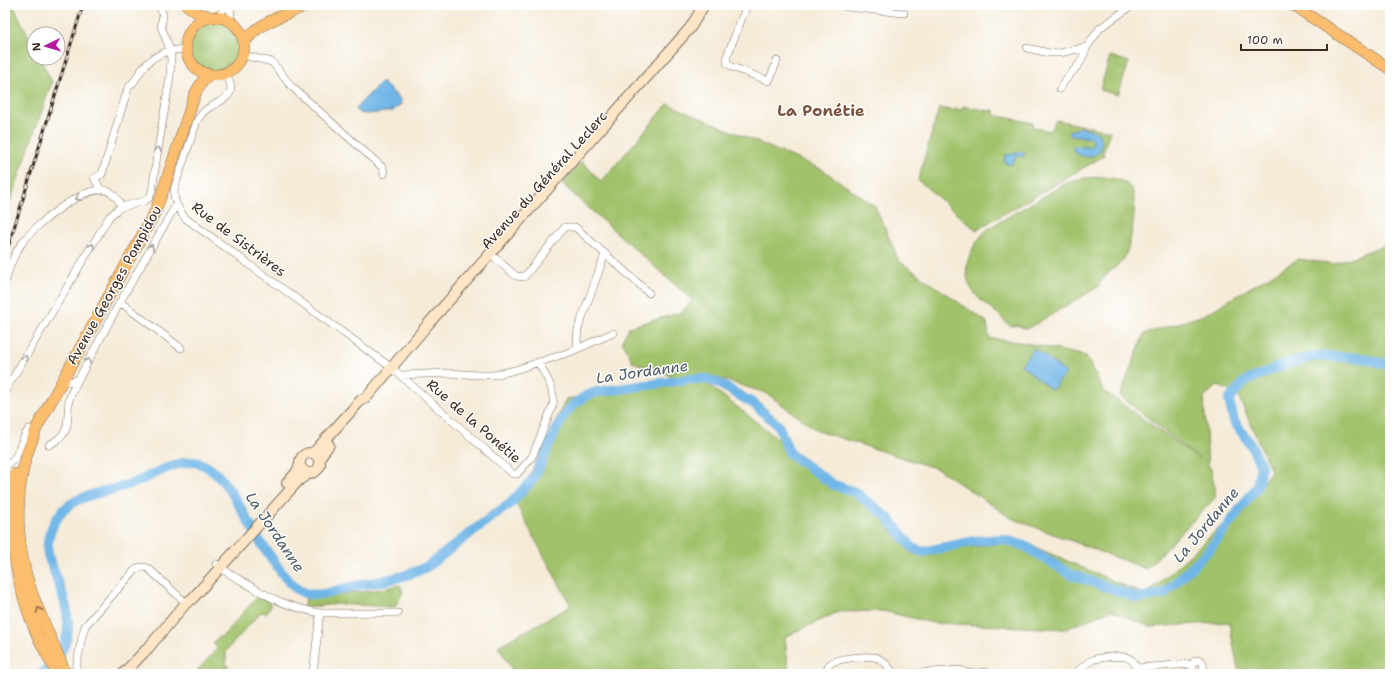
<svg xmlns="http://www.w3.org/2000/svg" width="1395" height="679" font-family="'Shantell Sans',sans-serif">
<rect width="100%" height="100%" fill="#fff"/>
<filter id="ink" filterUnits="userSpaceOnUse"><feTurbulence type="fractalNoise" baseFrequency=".025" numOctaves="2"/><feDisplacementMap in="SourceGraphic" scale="8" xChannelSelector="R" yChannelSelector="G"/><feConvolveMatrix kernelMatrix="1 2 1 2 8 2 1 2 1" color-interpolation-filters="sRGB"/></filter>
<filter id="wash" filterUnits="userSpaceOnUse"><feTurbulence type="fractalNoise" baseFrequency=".012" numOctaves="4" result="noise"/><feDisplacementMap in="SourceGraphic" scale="16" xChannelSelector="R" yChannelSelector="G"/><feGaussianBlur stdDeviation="0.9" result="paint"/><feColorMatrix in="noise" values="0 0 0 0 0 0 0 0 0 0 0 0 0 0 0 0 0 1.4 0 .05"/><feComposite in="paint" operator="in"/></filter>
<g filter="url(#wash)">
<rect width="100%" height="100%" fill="#f5ebd8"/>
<!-- green -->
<path fill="#a0c26b" stroke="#6e7644" d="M5,5H13L34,47V58H40L52,82L5,216Z
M189 46a25 25 0 1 1 50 0a25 25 0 1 1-50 0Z
M1110,56L1129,62L1118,95L1100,90Z
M668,104L823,170L875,206L899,261L987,322L989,338L1026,343L1086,356L1103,390L1199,459L1120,396L1144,334L1204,315L1298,259L1334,264L1390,243V674H1239L1229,622L1150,627L1111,610L1066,629L933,623L883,611L838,612L785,637L789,674H515L498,646L571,606L516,504L566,399L701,379L781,441L791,457L832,487L855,493L877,511L898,539L920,553L1021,541L1146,595L1251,499L1271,471L1238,395L1217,385L1204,398L1208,466L1211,468L1216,497L1146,569L1011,518L938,469L818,431L766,393L708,375L676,378L633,362L622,341L629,327L682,312L692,300L562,184L582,161L601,182Z
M963,106L990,111V110H994V115L1029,122L1033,123L1032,127L1050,131L1056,120L1110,131L1103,153L1104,156L976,230L918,180L939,108L955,111V109L962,110Z
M1103,177C1113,178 1124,179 1131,188C1139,200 1131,249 1123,260C1115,269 1102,276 1098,287L1029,328H1024L1017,325C1008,329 1004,319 998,314C990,307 981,302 975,294C957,272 971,244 989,228L1066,183L1083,178Z
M400,585L403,592L395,607L335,604L303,608L306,598L376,590Z
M258,596L269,602L271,606L266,613L261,612L226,651V663L231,674H194L217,649L213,642L219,637H222Z"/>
<!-- water -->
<path fill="#70b6e7" stroke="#567082" d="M380,83H383L400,99L401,104L393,111L368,114L359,113L356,110L358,106Z
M1083,127L1097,132L1102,140L1100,151C1092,159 1082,158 1073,151V148L1074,146L1088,147L1093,146V141L1091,138L1071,135L1069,132V131Z
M1021,151L1025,153L1024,157L1016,156L1014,158L1016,160L1013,161L1012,164H1006L1004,159L1006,154L1009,155Z
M1034,348L1066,373L1052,390L1021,365Z"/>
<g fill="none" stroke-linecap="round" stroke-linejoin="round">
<!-- river -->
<path stroke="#70b6e7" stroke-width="10" d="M41,674C87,638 64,600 48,555C45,533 58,509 78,500C96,491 117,490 136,482C152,476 171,463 189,462C221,460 242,513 257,536C261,544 267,551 272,559C281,571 290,588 305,593C321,598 340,589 356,586C380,581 406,578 428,566L495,514L510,504L534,478L558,426L566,413L574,404L586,396L597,392L691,379H706L718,383L754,404L778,425L790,454L834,485L855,492L887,517L913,548L922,552L975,541L1002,539L1025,546L1070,574L1138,598L1164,594L1209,550L1257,487L1261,466L1251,445L1234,421L1229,400L1244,382L1285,364L1318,356L1362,358L1390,365"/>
</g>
</g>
<g filter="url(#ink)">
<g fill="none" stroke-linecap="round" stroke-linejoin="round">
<!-- street casing -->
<g stroke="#7c6e5f" stroke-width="8">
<path id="street" d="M230,5L231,22
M747,5L727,56V63L732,67L769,81L777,61
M841,5L847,7L904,13
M216,17L221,13L227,5
M1027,48L1049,53H1060L1087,47
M243,55L272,62L291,86L383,168L384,174
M226,73C228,78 231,84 231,89C231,98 214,104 207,109C203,112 200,116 197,121L175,186C172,199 177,207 185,218L392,368L513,474H517L532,457L553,405C555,388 546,377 538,362
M1060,89L1063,83L1080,63L1087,47L1100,28L1133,5
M101,190L94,178L102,174L128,88C135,82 138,74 143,68C154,54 168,50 185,49
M494,257L516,276L524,277L565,227H575L649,293
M5,282C9,269 13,255 22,243C34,226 88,180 110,192C116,195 119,202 122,207
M120,302L181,348
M578,348L577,339L578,329L605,254
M401,375L449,373L479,375H494L515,370L570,352L613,333
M61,383L78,380L120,302L176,205
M5,391L109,217L118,209L122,207L144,201L149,198L152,192L157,155L170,77L171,59L170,50L161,26L163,15L159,5
M49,445C73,432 66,423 69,400C71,393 75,386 78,380
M5,465C18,462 18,447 24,437C25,434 27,432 29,429
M5,474L15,476
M5,482L13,490
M216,564C224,571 233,576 242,581C270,598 287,607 320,613L313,674
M320,613H398
M1192,664L1194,674
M1137,668L1192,664L1195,661L1200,660L1203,663L1204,674
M75,674L82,637L85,626L134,571C139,567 142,566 148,568L186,603
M827,674C827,671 827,667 829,665C834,658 870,655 878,658C885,662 890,668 894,674
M906,674L960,670L969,674L986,672L989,674
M1075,674C1080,670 1086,663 1092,660C1097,658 1102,658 1108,657C1123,656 1136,654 1137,674"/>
</g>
<!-- secondary casing -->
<g stroke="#7c6e5f" stroke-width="12">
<path id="secondary" d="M300 463a10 10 0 1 1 20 0a10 10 0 1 1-20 0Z
M311,453L315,451L361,400L366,398C387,373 408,348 429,323L667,54L690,28L704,5
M319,461L322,454L329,445
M287,483L296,473L300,465
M123,674L149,647L186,603L192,599L299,480L308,474"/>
</g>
<!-- primary casing -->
<g stroke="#7c6e5f" stroke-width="12">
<path id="primary" d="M187,5L198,13L211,17
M1293,5L1390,69
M186 46a29 29 0 1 1 58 0a29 29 0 1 1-58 0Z
M244,45C253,23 287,15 307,5
M15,474C7,527 15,581 35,630C41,645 50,659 57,674
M66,674C55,647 42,620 32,593C17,552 14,504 25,461C28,450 33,438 37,427L155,212L165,185L195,94L202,82L210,75"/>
</g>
<!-- street -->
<use href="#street" stroke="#fff" stroke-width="7"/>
<!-- secondary -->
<use href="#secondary" stroke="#fde5c5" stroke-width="10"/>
<!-- primary -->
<use href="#primary" stroke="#fbbd6e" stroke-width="11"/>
<!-- rail casing -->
<g stroke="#3b2a1e" stroke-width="3">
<path id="rail" d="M5,257L83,5"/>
</g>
<!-- rail -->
<use href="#rail" stroke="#fff" stroke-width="1.5" stroke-dasharray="4.5" stroke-linecap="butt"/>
</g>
<!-- one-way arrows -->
<defs><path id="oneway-chevron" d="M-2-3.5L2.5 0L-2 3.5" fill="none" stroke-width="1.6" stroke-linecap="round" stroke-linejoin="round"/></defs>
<g stroke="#a79f9a">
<use href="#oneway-chevron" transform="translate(158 149) rotate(-81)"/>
<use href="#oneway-chevron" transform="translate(78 198) rotate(154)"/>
<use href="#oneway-chevron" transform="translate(92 246) rotate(-59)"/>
<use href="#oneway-chevron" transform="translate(151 247) rotate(-59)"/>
<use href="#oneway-chevron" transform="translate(25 358) rotate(-59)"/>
<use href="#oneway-chevron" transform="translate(88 361) rotate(-62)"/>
</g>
<use stroke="#916c42" href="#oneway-chevron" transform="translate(39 610) rotate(-112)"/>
</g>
<g text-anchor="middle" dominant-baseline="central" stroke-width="3" stroke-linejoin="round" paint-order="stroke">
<!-- street labels -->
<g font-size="14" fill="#3b2a1e" stroke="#fff">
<text transform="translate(544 180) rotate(-48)">Avenue du Général Leclerc</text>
<text transform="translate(239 239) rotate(37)">Rue de Sistrières</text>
<text transform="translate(114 285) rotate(-61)">Avenue Georges Pompidou</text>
<text transform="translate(474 421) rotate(41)">Rue de la Ponétie</text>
</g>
<!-- water labels -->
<g font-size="15" font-style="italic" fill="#4e5b64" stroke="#fff">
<text transform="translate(642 372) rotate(-8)">La Jordanne</text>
<text transform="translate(1206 525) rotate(-50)">La Jordanne</text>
<text transform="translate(275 532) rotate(56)">La Jordanne</text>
</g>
<!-- quarter labels -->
<g font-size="16" font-weight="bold" fill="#7c553f" stroke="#fff">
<text x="821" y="110">La Ponétie</text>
</g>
</g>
<!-- margin -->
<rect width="1395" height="679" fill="none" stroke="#fff" stroke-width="20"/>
<!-- north arrow -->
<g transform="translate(46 46) rotate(265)"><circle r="19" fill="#ffffff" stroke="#b1aaa5"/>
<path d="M0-3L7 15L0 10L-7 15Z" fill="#b5179e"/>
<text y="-6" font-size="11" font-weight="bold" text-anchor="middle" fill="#3b2a1e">N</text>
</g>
<!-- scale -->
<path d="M1241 44v6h86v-6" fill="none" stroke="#3b2a1e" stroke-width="2"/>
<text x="1247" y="44" font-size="12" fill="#3b2a1e" stroke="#ffffff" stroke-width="3" paint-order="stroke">100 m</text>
</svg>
